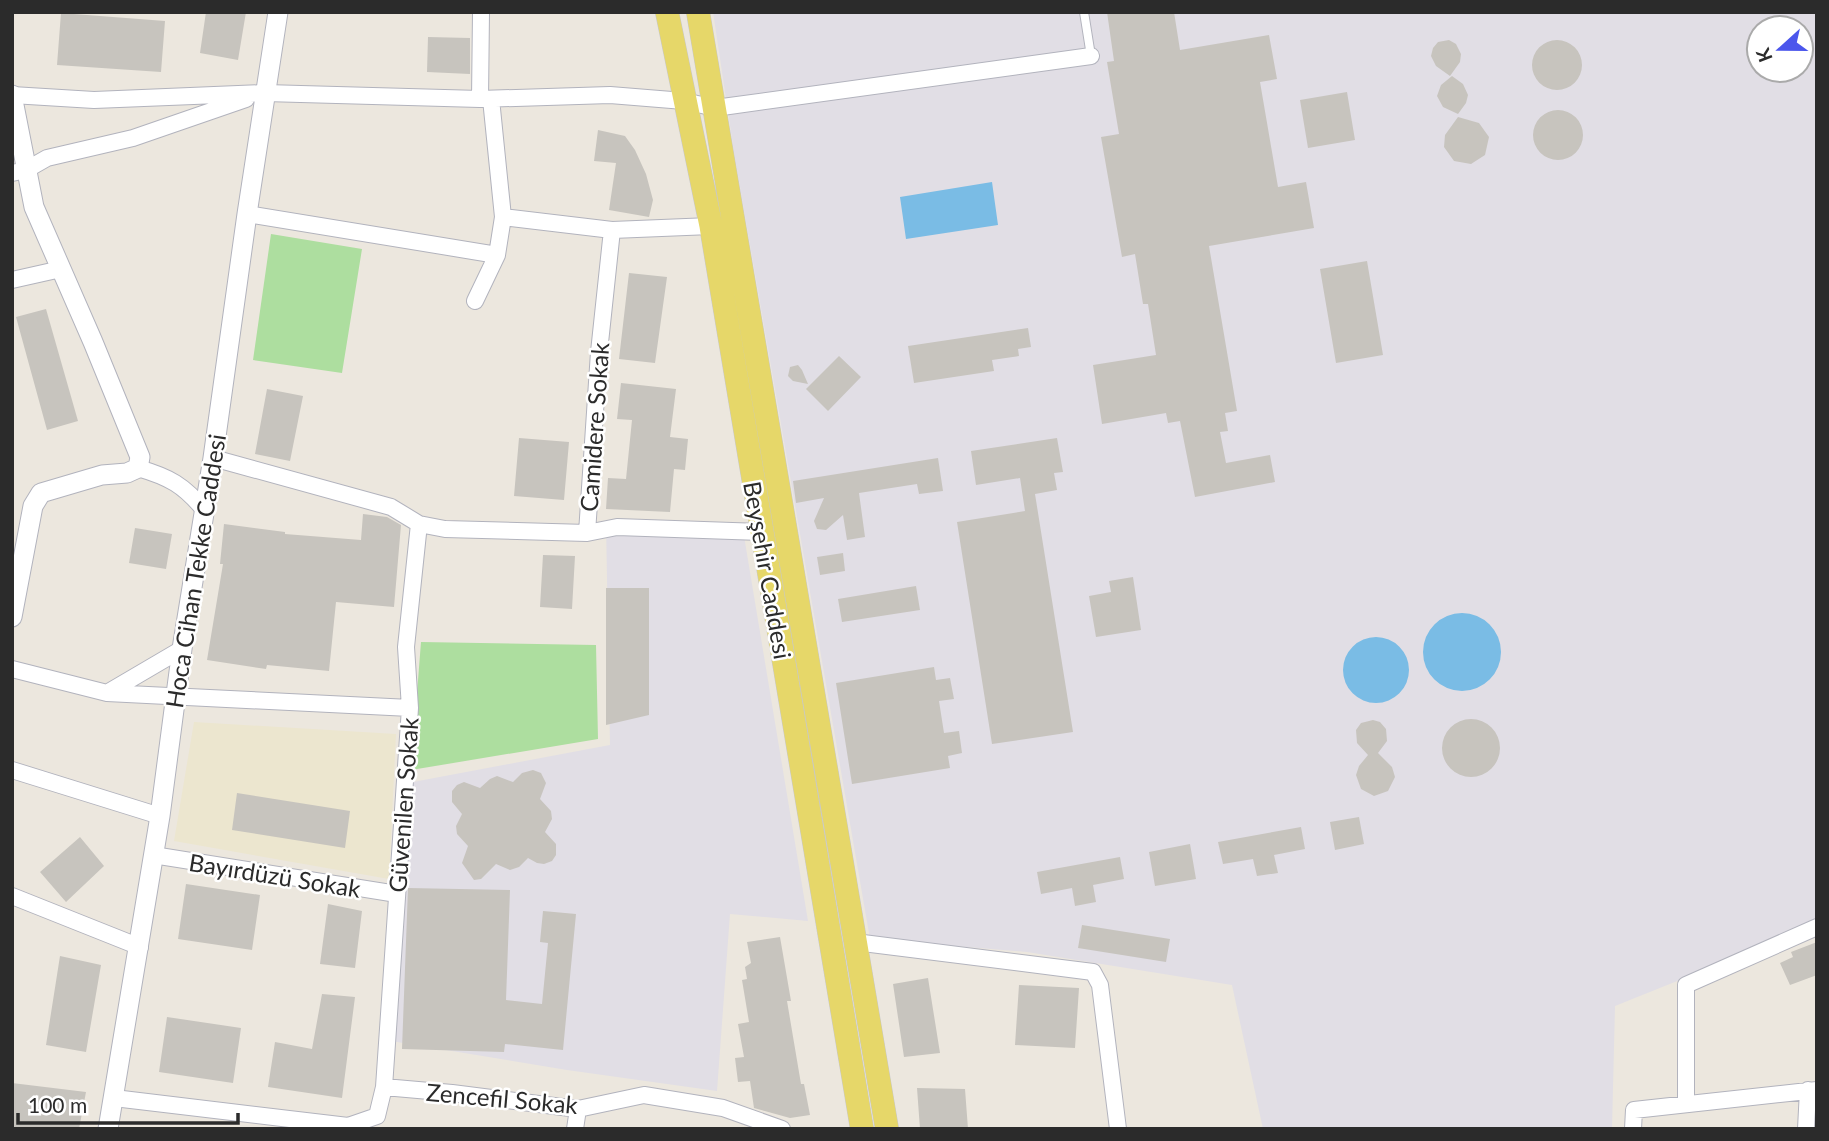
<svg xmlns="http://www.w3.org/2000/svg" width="1829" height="1141" font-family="Lato,sans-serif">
<rect width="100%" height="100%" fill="#ece7de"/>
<!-- industrial -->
<path fill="#e1dee5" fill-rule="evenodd" d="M713,12H1817V925L1615,1006L1612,1129H1263L1232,985L1027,952L870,939L734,152ZM1759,28H1801V70H1759Z
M606,523L744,536L808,921L730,914L717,1091L567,1070L391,1041L413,782L610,745Z"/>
<!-- education -->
<path fill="#ece6cf" d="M194,722L396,734L389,879L174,841Z"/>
<!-- green -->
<path fill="#adde9f" d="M271,234L362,249L342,373L253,360Z
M421,642L596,645L598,739L411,770Z"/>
<!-- water -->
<path fill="#7abce5" d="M992,182L998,225L906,239L900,197Z
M1423 652a39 39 0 1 1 78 0a39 39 0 1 1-78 0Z
M1343 670a33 33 0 1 1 66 0a33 33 0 1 1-66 0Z"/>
<!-- building -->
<path fill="#c7c4be" d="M206,12H246L238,60L200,53Z
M1107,12H1174L1180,50L1269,35L1277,79L1260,82L1278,187L1306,182L1314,228L1209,246L1237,411L1225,413L1228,431L1220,432L1226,463L1270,455L1275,482L1195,497L1180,421L1168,423L1166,413L1102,424L1093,365L1156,355L1148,304H1143L1135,254L1122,257L1101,137L1119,134L1107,62L1114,61Z
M61,13L165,21L161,72L57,65Z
M428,37L470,38V74L427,72Z
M1449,40L1456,44L1461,54L1460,62L1450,76L1436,66L1431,56L1433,48L1438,42Z
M1532 65a25 25 0 1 1 50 0a25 25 0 1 1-50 0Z
M1452,76L1463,84L1468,95L1466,103L1458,114L1443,107L1437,96L1441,85Z
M1347,92L1355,140L1308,148L1300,100Z
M1533 135a25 25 0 1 1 50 0a25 25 0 1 1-50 0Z
M1458,117L1479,123L1489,137L1485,155L1471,164L1454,161L1444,147L1445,135Z
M598,130L625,136L635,150L646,174L653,200L649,217L609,210L616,163L594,161Z
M1367,261L1383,355L1336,363L1320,269Z
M629,273L667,277L655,363L619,359Z
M46,309L78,421L47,430L16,317Z
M1028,328L1031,347L1018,349L1019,356L992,360L994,371L914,383L908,346Z
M839,356L861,377L828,411L806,389Z
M798,365L802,370L808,384L793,381L788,376L790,367Z
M621,383L676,389L670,437L688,439L685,470L674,469L670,512L606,509L608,478L626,479L632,420L617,419Z
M267,389L303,396L290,461L255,454Z
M519,438L569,442L564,500L514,496Z
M1057,438L1063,472L1054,473L1057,490L1035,494L1073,732L992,744L957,522L1025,511L1020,478L976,485L971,451Z
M938,458L943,491L919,494L917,484L859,493L865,537L847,540L843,515L826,530L817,529L814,521L824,498L796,503L793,481Z
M363,514L387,517L401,525L394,607L336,602L329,671L267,665L266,669L207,660L223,564H220L224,524L285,532V534L361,540Z
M135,528L172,534L166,569L129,563Z
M843,553L845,571L820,575L817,557Z
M543,555L575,556L572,609L540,607Z
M1133,577L1141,630L1096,637L1089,596L1111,592L1109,581Z
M916,586L920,610L842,622L838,599Z
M606,588H649V715L606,725Z
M934,667L936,680L950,678L954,699L939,701L944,733L959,731L962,753L948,756L950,768L852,784L836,683Z
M1442 748a29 29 0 1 1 58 0a29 29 0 1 1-58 0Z
M1373,720L1380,722L1386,729L1387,741L1378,753L1392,767L1395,777L1388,791L1374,796L1361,789L1356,775L1359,766L1368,755L1357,743L1356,730L1361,723Z
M533,770L541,773L546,783L540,799L551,811L552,819L545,832L556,844V855L552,861L544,864L537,863L528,858L519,867L510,870L496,864L481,879L474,880L462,863L468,846L457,834L456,826L462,814L452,802V791L457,785L464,782L480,788L490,779L497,776L513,782L522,773Z
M237,793L350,811L345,848L232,830Z
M1359,817L1364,844L1335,850L1330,822Z
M1301,827L1305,849L1274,855L1278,873L1257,876L1253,859L1223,864L1218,842Z
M80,837L104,866L66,902L40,872Z
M1190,844L1196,879L1155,886L1149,852Z
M1120,857L1124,879L1093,885L1096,902L1075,906L1072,888L1041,894L1037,872Z
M186,884L260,895L252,950L178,939Z
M408,888L510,890L506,1000L542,1004L548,943L540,942L543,911L576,914L563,1050L505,1044L504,1052L402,1049Z
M328,904L362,911L355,968L320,964Z
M1082,925L1170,939L1166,962L1078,948Z
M780,937L791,1001H787L801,1084H804L810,1115L790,1118L754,1108L750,1081L738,1082L735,1058L744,1057L738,1024L749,1022L742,980L747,979L745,967L751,963L747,942Z
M1817,942V975L1790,985L1780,963L1793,957L1791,952Z
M60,956L101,965L86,1052L46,1045Z
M928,978L940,1053L904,1057L893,984Z
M1019,985L1079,988L1075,1048L1015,1045Z
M322,994L355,997L342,1098L268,1087L275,1042L312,1049Z
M167,1017L241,1028L233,1083L159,1072Z
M12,1083L86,1092L79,1129H12Z
M917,1088L965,1089L968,1129H920Z"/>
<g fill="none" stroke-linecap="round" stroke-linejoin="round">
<!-- service casing -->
<g stroke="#b2b3bd" stroke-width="10">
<path id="service" d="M1084,12L1091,56"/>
</g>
<!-- minor casing -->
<g stroke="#b2b3bd" stroke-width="18">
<path id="minor" d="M12,95L94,100L265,93L480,99L610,95L684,101L715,108L1091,56
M480,99L481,12
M12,173L26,170L47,158L133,138L246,99
M247,214L497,255
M503,217L612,230L711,226
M12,280L61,269
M475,301L497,255L503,217L491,99
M213,458L391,507L419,524L445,529L587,533L599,352L612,230
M138,468C169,477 184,485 205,511
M587,533L617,527L761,532
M12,669L107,693L410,708
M107,693L182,649
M12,770L160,816
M153,855L397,894
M12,896L140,947
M855,942L1093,972L1100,985L1118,1129
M384,1087L452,1093L578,1109L644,1095L723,1108L782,1129
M114,1098L348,1126L377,1116L384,1087L410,708L406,647L419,524
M1686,1104V985L1817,927
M575,1129L578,1109
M1633,1129L1634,1110L1817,1090
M1806,1129L1808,1090"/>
</g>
<!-- tertiary casing -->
<g stroke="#b2b3bd" stroke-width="21">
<path id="tertiary" d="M12,95L34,207L93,342L140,457L138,468L127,473L102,475L41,493L33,506L12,617
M108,1129L160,816L182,649L213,458L247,214L278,12"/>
</g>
<!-- primary casing -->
<g stroke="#c8c8c8" stroke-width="24">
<path id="primary" d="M667,12L711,226L862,1129
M698,12L887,1129"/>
</g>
<!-- service -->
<use href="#service" stroke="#fff" stroke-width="8"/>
<!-- minor -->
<use href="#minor" stroke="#fff" stroke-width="16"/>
<!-- tertiary -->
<use href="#tertiary" stroke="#fff" stroke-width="19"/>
<!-- primary -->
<use href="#primary" stroke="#e6d769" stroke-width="23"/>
</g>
<g text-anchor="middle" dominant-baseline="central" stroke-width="5" stroke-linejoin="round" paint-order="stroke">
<!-- street labels -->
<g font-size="24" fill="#2b2b2b" stroke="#fff">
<text transform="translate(594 427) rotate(-86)">Camidere Sokak</text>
<text transform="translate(768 570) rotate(80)">Beyşehir Caddesi</text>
<text transform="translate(195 571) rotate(-81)">Hoca Cihan Tekke Caddesi</text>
<text transform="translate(403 805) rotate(-86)">Güvenilen Sokak</text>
<text transform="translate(275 875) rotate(9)">Bayırdüzü Sokak</text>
<text transform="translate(502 1098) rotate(5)">Zencefil Sokak</text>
</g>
</g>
<!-- border -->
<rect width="1829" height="1141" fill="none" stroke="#2b2b2b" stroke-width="28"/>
<!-- north arrow -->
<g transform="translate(1780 49) rotate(249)"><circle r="33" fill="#ffffff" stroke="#aaaaaa" stroke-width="2"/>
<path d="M0-5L12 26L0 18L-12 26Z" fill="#4b56ec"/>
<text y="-10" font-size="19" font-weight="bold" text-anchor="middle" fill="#2b2b2b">K</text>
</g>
<!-- scale -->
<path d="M18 1113v10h220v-10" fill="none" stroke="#2b2b2b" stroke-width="3.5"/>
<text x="28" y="1113" font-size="21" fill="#2b2b2b" stroke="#ffffff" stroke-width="5" paint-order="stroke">100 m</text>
</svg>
